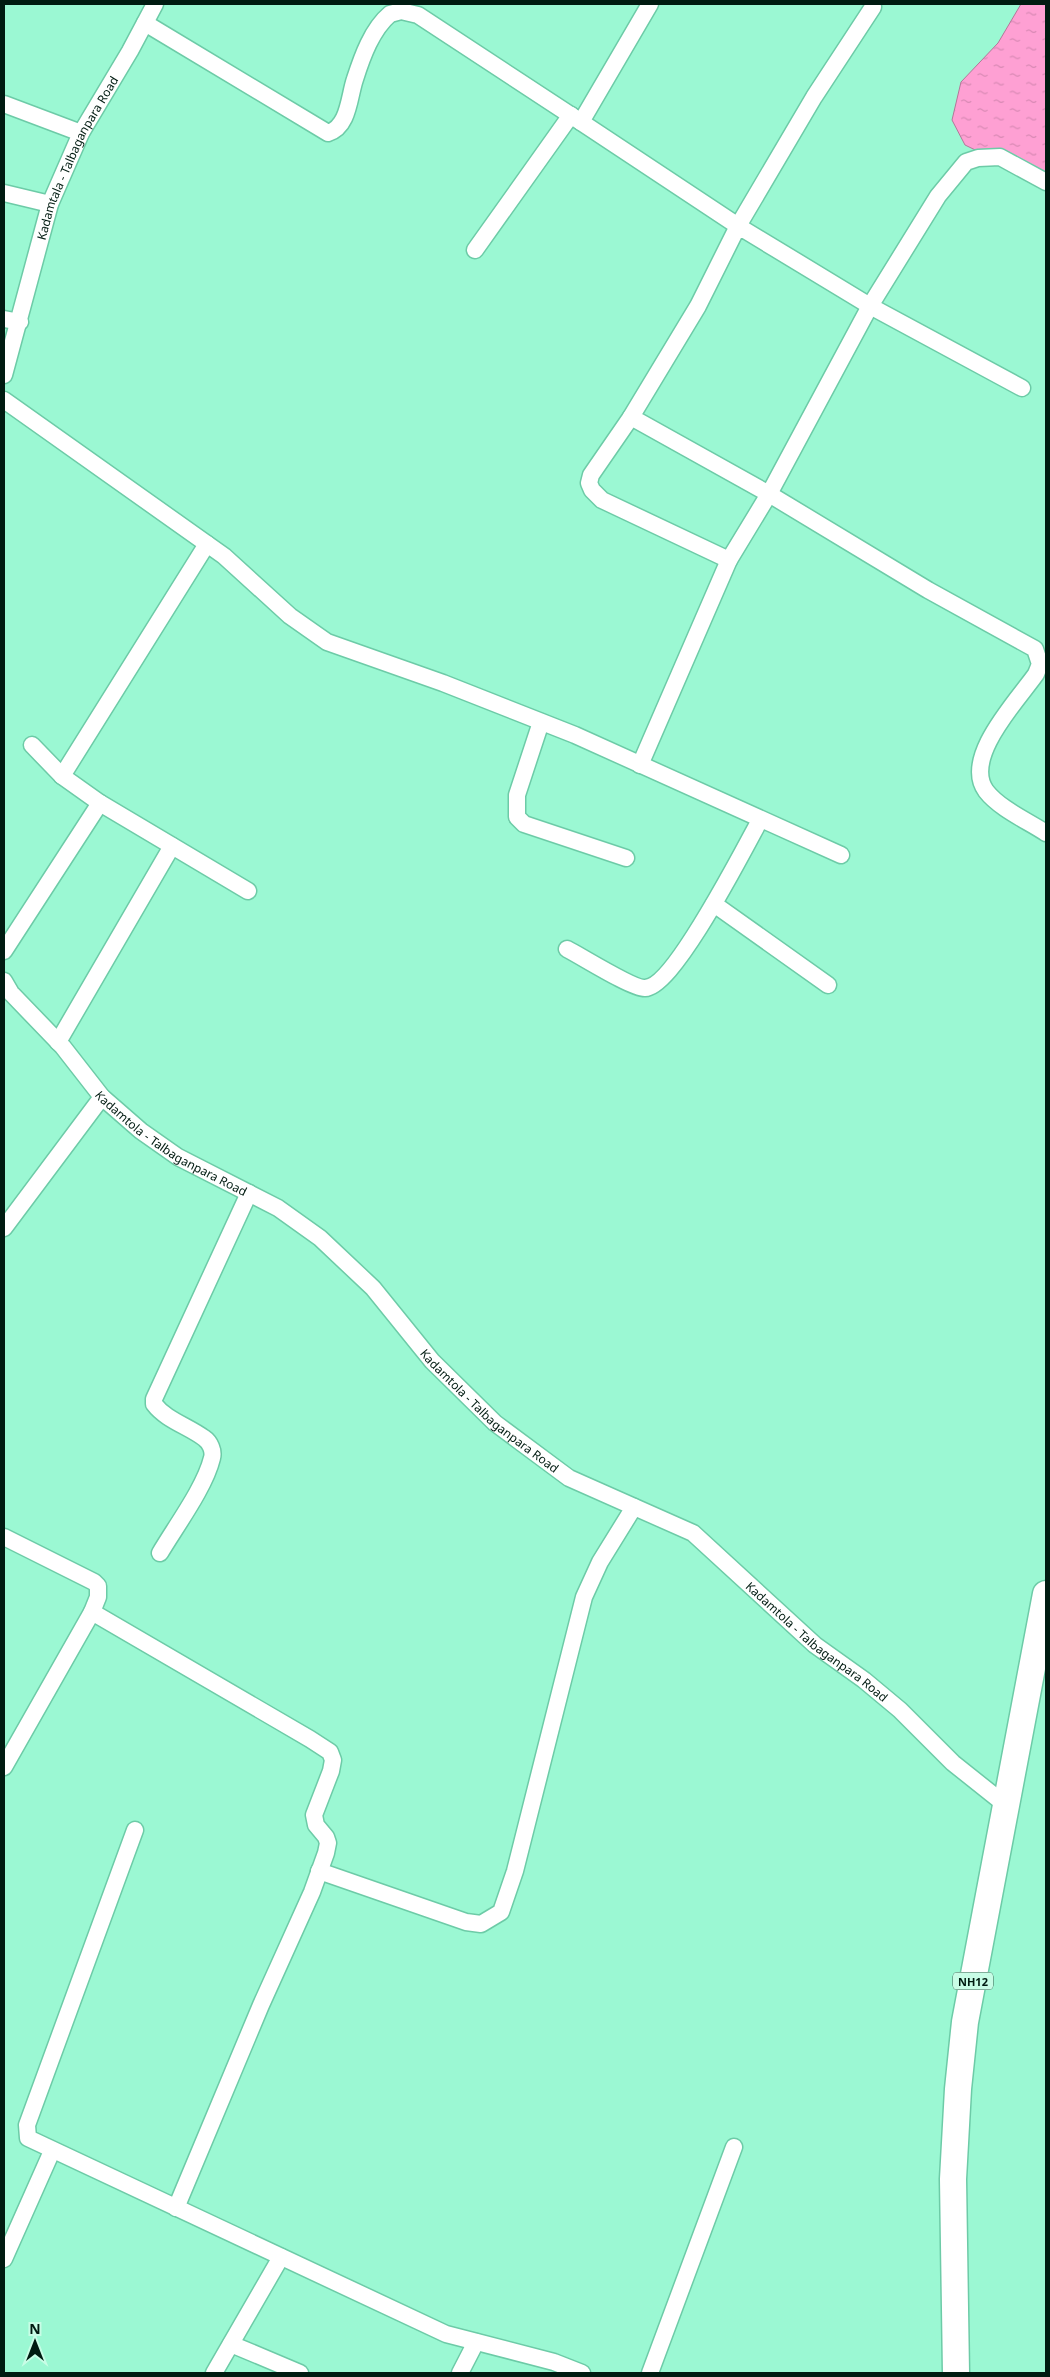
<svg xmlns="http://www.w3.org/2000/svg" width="1050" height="2377" font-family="'Noto Sans',sans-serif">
<defs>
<pattern id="water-ripples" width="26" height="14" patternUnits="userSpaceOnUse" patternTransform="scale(1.25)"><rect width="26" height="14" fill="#fea0d3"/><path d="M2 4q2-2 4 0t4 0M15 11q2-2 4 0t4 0" fill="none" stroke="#d889b4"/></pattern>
</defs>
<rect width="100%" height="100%" fill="#9bf8d3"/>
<!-- water -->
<path fill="url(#water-ripples)" stroke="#b27899" d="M1021,4H1046V175L1033,178L965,145L952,120L961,82L998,43Z"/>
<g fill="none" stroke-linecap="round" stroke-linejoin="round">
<!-- street casing -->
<g stroke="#6dcba7" stroke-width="19">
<g id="street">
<path d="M650,4L581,122L738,226L814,97L873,7"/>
<path d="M145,23L328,133C349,127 349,96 355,79C362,57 372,29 390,14L401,11L418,15L581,122"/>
<path d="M4,104L81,133"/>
<path d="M4,193L50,204"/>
<path d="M475,250L571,115"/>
<path d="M4,319L20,322"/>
<path id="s1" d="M4,375L50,204L81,133L130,51L155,4"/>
<path d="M1022,388L870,306L738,226L698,306L631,417L769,494L928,590L1035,649L1040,664L1036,674C1017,701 962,758 986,791C1000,809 1028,821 1046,833"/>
<path d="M4,400L224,556L290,616L327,642L443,683L575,735L841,855"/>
<path d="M631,417L591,475L589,483L592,490L602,500L729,560L769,494L870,306L938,196L966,162L978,158L1000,157L1046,182"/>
<path d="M541,722L517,795V817L524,824L626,858"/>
<path d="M32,745L62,776L100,803L248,891"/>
<path d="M640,765L729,560"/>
<path d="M62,776L207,544"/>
<path d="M714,904L828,985"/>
<path d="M567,949C581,956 633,989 645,988C674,987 744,849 760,820"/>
<path d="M4,951L100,803"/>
<path id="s2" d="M4,981L11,993L63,1047L102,1097L141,1131L178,1157L278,1208L320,1238L373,1288L432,1361L495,1423L569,1478L693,1533L815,1645L864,1680L900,1710L953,1763L1007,1806"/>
<path d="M58,1042L172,846"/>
<path d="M4,1228L102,1097"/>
<path d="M4,1537L94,1582L98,1586V1597L92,1612L310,1739L330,1752L333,1760L331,1771L314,1815L316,1825L326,1837L328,1843L326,1853L312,1892L261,2005L176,2208"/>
<path d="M160,1553C176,1526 205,1487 212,1458C214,1451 210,1442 204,1438C188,1426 166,1420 154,1404V1399L249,1193"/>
<path d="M4,1767L92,1612"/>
<path d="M135,1830L27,2125L28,2138L446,2334L554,2362L582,2373"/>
<path d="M319,1871L466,1922L481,1924L501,1912L515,1871L584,1597L600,1562L634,1507"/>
<path d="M4,2259L52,2151"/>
<path d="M231,2344L300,2373"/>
<path d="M214,2373L281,2257"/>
<path d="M460,2373L476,2342"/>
<path d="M650,2373L734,2147"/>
</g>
</g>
<!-- primary casing -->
<g stroke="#6dcba7" stroke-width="29">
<path id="primary" d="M956,2373L953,2179L958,2089L965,2022L1046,1594"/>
</g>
<!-- street -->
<use href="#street" stroke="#fff" stroke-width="16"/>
<!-- primary -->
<use href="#primary" stroke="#fff" stroke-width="26"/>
</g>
<g text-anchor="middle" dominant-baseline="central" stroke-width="4" stroke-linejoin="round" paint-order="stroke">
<!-- shield labels -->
<rect fill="#c8fde6" stroke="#3c5f51" stroke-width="1" x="953" y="1972.5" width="40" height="17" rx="4"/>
<g font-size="11" font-weight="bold" fill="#001b11">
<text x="973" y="1981">NH12</text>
</g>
<!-- street labels -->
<g font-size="12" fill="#001b11" stroke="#c8fde6">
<text stroke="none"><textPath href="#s1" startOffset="230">Kadamtala - Talbaganpara Road</textPath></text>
<text stroke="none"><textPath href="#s2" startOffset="236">Kadamtola - Talbaganpara Road</textPath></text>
<text stroke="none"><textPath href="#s2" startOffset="656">Kadamtola - Talbaganpara Road</textPath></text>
<text stroke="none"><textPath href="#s2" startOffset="1061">Kadamtola - Talbaganpara Road</textPath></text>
</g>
</g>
<!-- border -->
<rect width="1050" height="2377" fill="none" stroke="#001b11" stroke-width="10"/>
<!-- north arrow -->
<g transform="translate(35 2342)" stroke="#c8fde6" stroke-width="4" paint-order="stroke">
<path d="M0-4L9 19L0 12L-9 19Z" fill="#001b11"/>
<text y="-8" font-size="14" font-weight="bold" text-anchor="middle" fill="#001b11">N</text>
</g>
</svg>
